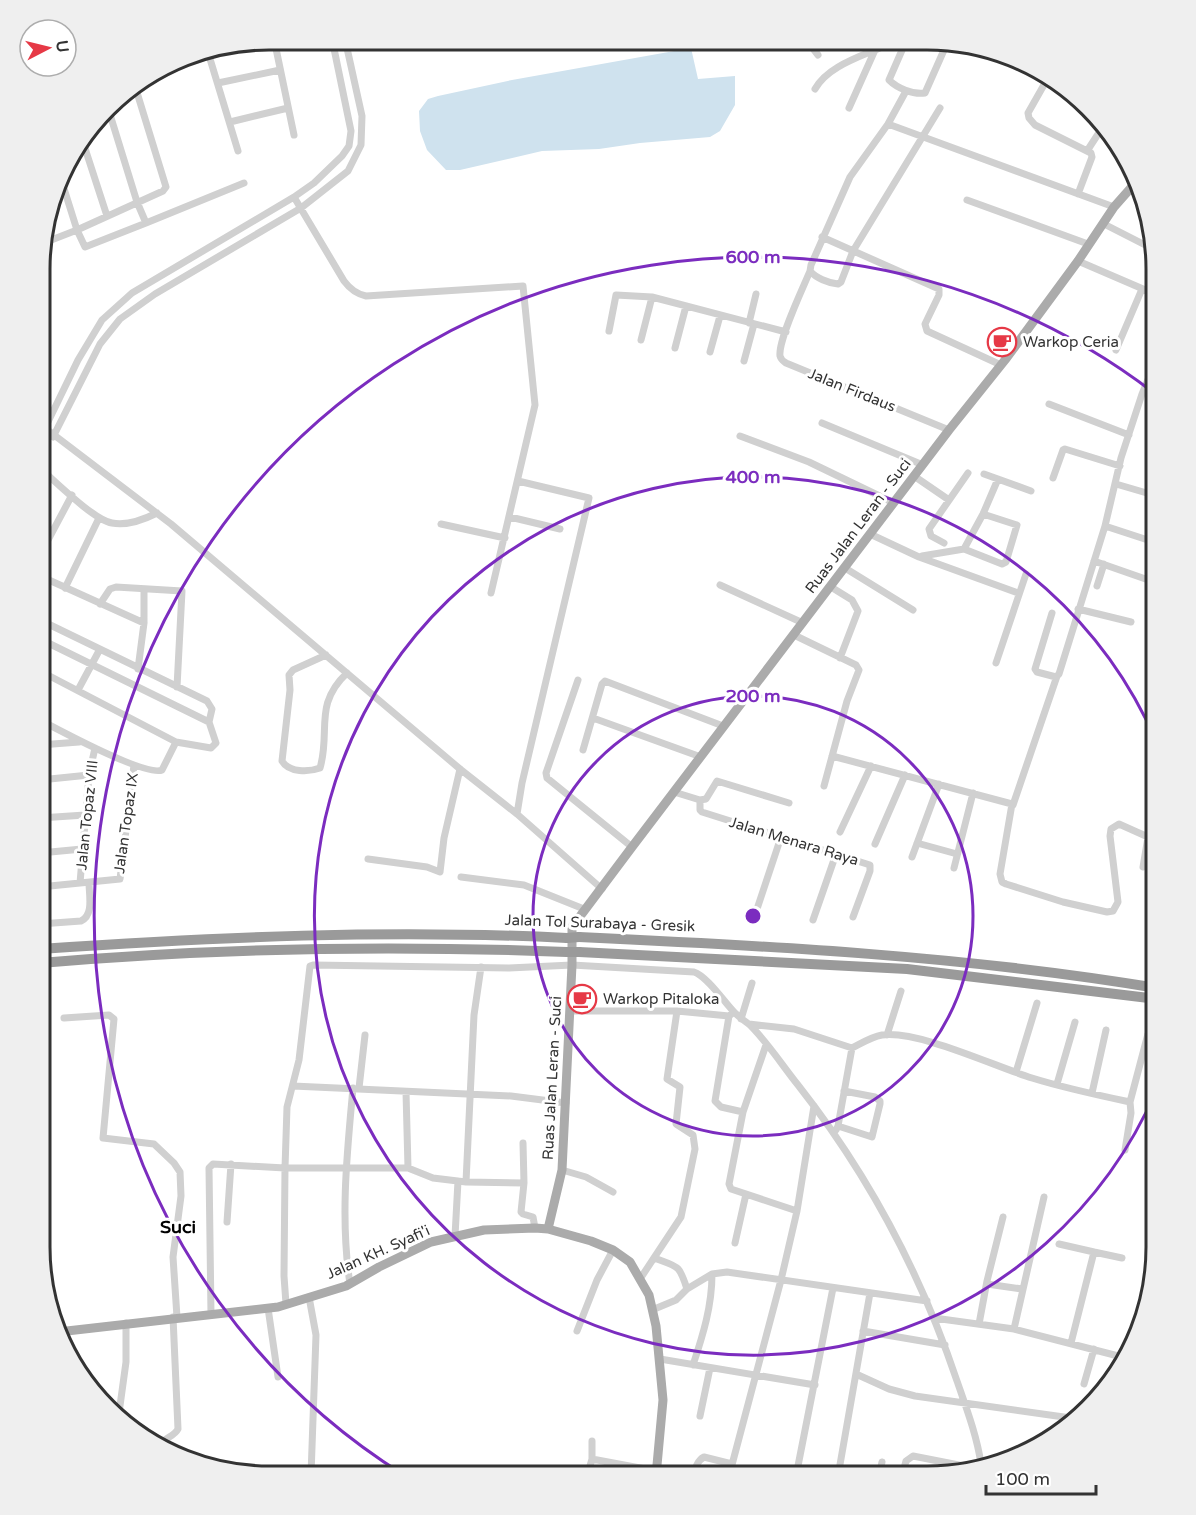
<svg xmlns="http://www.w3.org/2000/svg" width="1196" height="1515" font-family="'Varela Round',sans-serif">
<rect width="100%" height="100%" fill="#fff"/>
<!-- water -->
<path fill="#cfe2ee" d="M691,48L698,79L735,76V105L720,131L710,137L640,143L599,149L542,151L460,170H446L427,150L420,131L419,111L428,99L438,96L512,80Z"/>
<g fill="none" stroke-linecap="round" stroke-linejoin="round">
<!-- minor -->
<path stroke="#d0d0d0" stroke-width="7" d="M274,39L294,135
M906,41L889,80C897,88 913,95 925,93L948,41
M808,42L818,55
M207,49L238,151
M1049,76L1028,113L1029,118L1035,125L1091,153L1092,157L1078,194
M218,83L280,70
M815,89C828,66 860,57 884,46L891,45L902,49
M906,91L888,124L850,177L811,265L810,271C816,278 828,283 838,284L841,282L853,251L940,108
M108,108L137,202L146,223L244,183
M849,108L875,50
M230,122L288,108
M888,124L1114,207
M82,139L107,216
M1087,151L1102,128
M61,179L77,230L85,247L146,223
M1130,190L1144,198
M294,197L344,281C350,289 356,294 366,296L523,286L535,405L491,593
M967,200L1088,244
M1104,224L1155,250
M822,237L939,289V295L925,324L927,331L1001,365
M41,244L77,230L163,191L166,187L135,86
M1078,261L1157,295
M810,271C803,288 778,340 780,356C781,360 783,361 786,363L949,430
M749,323L756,294
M609,331L616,295L652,297L786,332
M641,340L652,297
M675,348L686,306
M1116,350L1142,289
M710,352L720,316
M744,361L754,324
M1150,373L1157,379
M1049,404L1129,435
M822,423L923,465
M41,425L171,524L460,769L517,814L602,889
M740,436L809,462L894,503
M53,437L100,344L120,319L155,294L301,208L348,171L361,145L362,116L345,39
M41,451L44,443L45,428L78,360L102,320L132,293L294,197L314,183L342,156L349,146L351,131L332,39
M41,469C56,482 94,520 112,523C127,526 143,520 157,513
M984,474L1031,491
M914,476L949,500
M1053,478L1063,450L1065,449L1120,466
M1116,484L1157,496
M510,517L560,529
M441,524L505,538
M1105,526L1157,543
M870,534L919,557L1018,593
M944,543L931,536L929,529L968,473
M964,549L1002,564L1006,562L1017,525L983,514
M40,555L72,495
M922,556L964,549L983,514L998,479
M1094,561L1157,583
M845,568L913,610
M40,576L144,623
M720,585L803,623
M1097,586L1104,564
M831,587L852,600L858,611L840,658
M65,588L99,518
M100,604L110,589L116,587L182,591L177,687
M1078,609L1131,622
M1052,613L1035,669L1037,672L1056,677L1059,674L1105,526L1121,458L1142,394L1157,358
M794,635L856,665L859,670L847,701L824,786
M40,639L209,722L212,709L207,701L40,620
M326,655L293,670L289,675L290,690L282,761C289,773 309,772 320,768C331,731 313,705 347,673
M996,663L1026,574
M138,669L144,623V590
M40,671L176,742L211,748L216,743L209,722
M578,680L546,773L547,778L632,847
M78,690L100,649
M593,718L701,757
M40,720C59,730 146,777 162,770L176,742
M40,745L79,742
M583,750L602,684L605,681L723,726
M832,756L1012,804L1000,874L1002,882L1006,884L1063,902L1107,912L1113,911L1118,902L1110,836L1111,829L1119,824L1148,837L1143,867
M40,780L89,775
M674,792L700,800V810L702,812L870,865V871L853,917
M700,800L706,799L717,781L789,803
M1013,805L1057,676
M517,814L522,783L589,498L518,481
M40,818L85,815
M840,832L871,766
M917,843L957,854
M875,844L905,775
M40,853L82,849
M912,857L939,784
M368,859L427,867L440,872L444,838L460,769
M954,868L973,793
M461,877L524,885L584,909
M80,883L89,775L95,748
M40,887L120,879L134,765
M757,909L781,837
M813,920L836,854
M40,924L81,921C94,915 89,895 89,883
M570,1011H677L729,1016L734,1012
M729,1016L715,1101L721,1107L743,1112
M64,1018L109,1015L114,1019L103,1138L154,1144L174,1163L180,1172L181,1196L173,1257L177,1317
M741,1019L752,983
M749,1024L794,1029L852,1048C862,1043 871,1037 882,1035C918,1030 994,1066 1032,1078C1064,1088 1097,1095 1130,1102L1148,1034
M887,1035L901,991
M766,1045L743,1112L729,1184L731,1189L797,1211
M1016,1072L1037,1003
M1057,1084L1075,1022
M293,1086L511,1096L566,1103
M359,1088L365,1035
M406,1092L408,1168
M1092,1093L1106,1030
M838,1126L872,1137L880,1104V1101L875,1097L844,1091
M836,1130L838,1126L852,1048
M523,1143L524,1183
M1125,1150L1131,1113L1130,1102
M562,1170L586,1177L613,1192
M466,1182L474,1015L481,967
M39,1205L45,1188L47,1154L39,1141
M227,1222L231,1164
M455,1236L458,1181
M735,1243L746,1194
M1059,1244L1094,1252L1071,1343
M1094,1252L1122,1258
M654,1258C678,1267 679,1264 687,1289
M640,1279L681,1217L695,1149L693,1135L676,1124L680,1087L667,1079L677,1011
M350,1284C340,1219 347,1153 353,1088
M987,1284L1022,1289
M309,1297L316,1335L311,1475
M286,1304L284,1276L285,1168L287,1107L299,1060L310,966L313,965L509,968L572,965L694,972C707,976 725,1003 735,1013C740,1018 745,1021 750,1025C768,1043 782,1065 798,1085C868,1174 921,1274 957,1381C966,1407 977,1436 981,1464
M268,1308L278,1377
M652,1310L676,1300L687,1289L712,1274L727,1272L927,1301
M211,1314L209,1168L213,1164L285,1168H408L433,1178L466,1182L524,1183L521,1212L523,1214L533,1217L535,1228
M934,1318L1014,1329L1126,1358
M979,1324L987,1281L1003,1217
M1014,1329L1044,1197
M577,1331L597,1280L613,1250
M863,1331L945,1345
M660,1359L815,1385
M693,1365C703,1335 712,1306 712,1274
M856,1374L889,1389L915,1396L1071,1418
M1084,1384L1094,1349
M119,1413L126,1362V1323
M700,1416L710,1368
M160,1446C163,1438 174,1437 178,1429L173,1317
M592,1459L656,1471
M945,1475L947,1463
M587,1476L592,1459V1441
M694,1476C694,1469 698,1460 704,1457L732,1464
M729,1476L781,1280L797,1211L814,1106
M796,1476L833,1288
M838,1476L870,1293
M879,1476L882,1462
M902,1476L906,1461L913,1456L969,1467"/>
<!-- major -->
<path stroke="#ababab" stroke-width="9" d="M548,1229L562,1170L572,965V927L632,847L949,430L1005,360L1078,261L1114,207L1137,181
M58,1332L278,1307L346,1286L379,1267L431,1242L484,1230L535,1228L548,1229L591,1241L613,1250L630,1262L649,1295L656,1326L663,1400L656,1476"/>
<!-- highway -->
<path stroke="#9a9a9a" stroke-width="10" d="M579,937C772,946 966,956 1157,988
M40,949C215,937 391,929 567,938
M579,952L907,969L1157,999
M40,963C215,948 391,945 567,952"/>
<!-- highway-bridge -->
<path stroke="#9a9a9a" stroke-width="10" d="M567,938L579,937
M567,952H579"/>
</g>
<!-- distance rings -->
<g fill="none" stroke="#7b2cbf" stroke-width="3">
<circle cx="753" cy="916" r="220"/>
<path d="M1156 1091A439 439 0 1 1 1156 741"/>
<path d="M404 1475A659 659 0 1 1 1154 393"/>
</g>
<!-- icons -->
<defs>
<g id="cafe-ring" transform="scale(1.5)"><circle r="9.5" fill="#fff" stroke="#e63946" stroke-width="1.5"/><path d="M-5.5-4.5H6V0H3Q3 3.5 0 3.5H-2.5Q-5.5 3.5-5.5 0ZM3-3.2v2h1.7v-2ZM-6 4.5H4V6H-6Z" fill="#e63946"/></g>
</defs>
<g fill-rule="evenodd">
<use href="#cafe-ring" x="1002" y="342"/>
<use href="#cafe-ring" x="582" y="999"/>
</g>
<g text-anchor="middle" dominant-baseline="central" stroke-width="6" stroke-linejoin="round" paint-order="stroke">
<!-- poi labels -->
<g font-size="15" fill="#333" stroke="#fff" text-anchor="start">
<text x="1023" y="342">Warkop Ceria</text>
<text x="603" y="999">Warkop Pitaloka</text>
</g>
<!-- street labels -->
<g font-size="15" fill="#333" stroke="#fff">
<text transform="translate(852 390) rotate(22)">Jalan Firdaus</text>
<text transform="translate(858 526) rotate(-53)">Ruas Jalan Leran - Suci</text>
<text transform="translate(87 815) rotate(-84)">Jalan Topaz VIII</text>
<text transform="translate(126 823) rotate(-82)">Jalan Topaz IX</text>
<text transform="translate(794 841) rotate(17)">Jalan Menara Raya</text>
<text transform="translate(600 923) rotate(2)">Jalan Tol Surabaya - Gresik</text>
<text transform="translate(552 1078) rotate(-87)">Ruas Jalan Leran - Suci</text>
<text transform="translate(378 1252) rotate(-24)">Jalan KH. Syafi'i</text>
</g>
<!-- quarter labels -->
<g font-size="18" font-weight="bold" fill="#000" stroke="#fff">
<text x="178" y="1227">Suci</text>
</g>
</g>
<!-- crop -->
<path d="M0 0H1196V1515H0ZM269 50H927A219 219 0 0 1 1146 269V1247A219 219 0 0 1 927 1466H269A219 219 0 0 1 50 1247V269A219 219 0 0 1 269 50Z" fill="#efefef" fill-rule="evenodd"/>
<path fill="none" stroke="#333" stroke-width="3" d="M269 50H927A219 219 0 0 1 1146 269V1247A219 219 0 0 1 927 1466H269A219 219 0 0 1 50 1247V269A219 219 0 0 1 269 50Z"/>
<circle cx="753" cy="916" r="9" fill="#7b2cbf" stroke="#fff" stroke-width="3"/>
<g font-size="18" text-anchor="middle" font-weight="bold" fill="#7b2cbf" stroke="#fff" stroke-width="6" stroke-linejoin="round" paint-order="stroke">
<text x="753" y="263">600 m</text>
<text x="753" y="483">400 m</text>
<text x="753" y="702">200 m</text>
</g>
<!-- north arrow -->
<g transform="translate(48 48) rotate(83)"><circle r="28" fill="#ffffff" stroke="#adadad" stroke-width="1.5"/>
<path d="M0-4.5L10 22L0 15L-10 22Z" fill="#e63946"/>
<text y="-9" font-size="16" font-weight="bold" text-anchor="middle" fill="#333333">U</text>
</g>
<!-- scale -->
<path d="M986 1485v9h110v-9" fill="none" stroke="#333333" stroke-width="3"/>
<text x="995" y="1485" font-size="18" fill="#333333" stroke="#ffffff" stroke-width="4.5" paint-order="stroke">100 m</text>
</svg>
